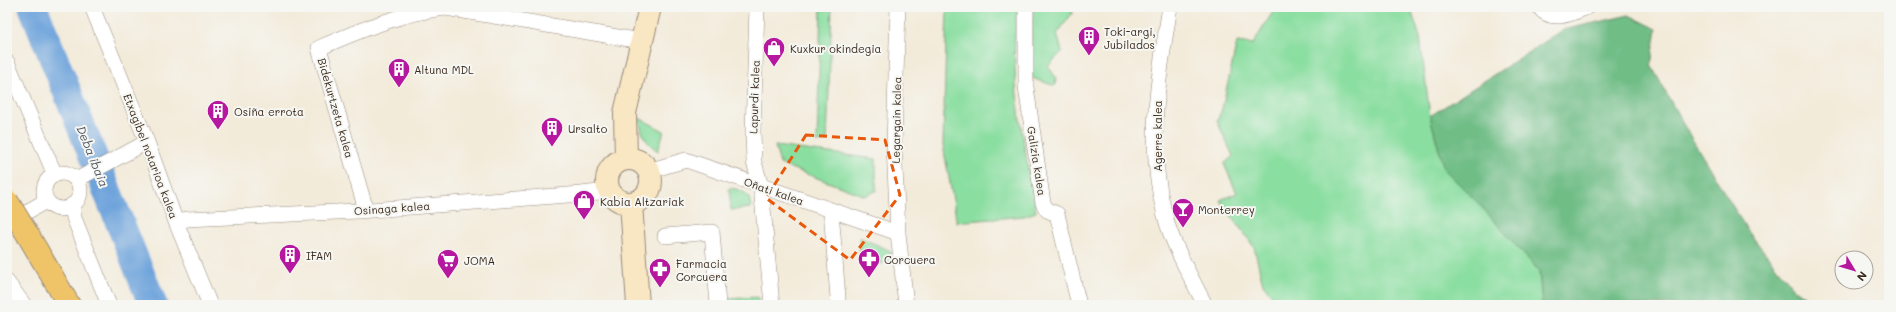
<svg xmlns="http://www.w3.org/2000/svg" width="1896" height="312" font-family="Mali,sans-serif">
<rect width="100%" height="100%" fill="#f6f6f2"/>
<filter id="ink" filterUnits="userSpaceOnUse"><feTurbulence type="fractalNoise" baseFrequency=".025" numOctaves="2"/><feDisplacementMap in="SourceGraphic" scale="8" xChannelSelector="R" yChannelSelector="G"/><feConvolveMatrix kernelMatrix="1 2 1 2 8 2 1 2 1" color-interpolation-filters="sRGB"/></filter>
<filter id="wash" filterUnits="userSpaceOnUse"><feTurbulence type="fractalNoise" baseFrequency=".012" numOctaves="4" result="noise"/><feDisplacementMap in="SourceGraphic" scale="16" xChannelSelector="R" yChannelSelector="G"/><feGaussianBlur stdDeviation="0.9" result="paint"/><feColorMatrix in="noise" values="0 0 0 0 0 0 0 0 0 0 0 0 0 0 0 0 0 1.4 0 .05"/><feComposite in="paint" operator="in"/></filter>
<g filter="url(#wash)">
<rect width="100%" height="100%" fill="#f3ebda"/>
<!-- green -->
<path fill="#8adea0" stroke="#62845f" d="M821,7H832L827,141L817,142Z
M947,7H1018C1007,75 1025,145 1036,212L1024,216L957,222L943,145Z
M1034,7H1065L1073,12L1057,34L1062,52L1048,66L1056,78L1055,86L1032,78L1031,30Z
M1276,7H1410L1420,37L1430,116L1444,169L1480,205L1539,271L1542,305H1279L1263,284L1254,247L1220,200L1237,193L1224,164L1233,156L1217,121L1222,109L1237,42L1253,44Z
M639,118L664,131L658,151C644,141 642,135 639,118Z
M775,146L876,159V191L865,196L780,164Z
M729,188C742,189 751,194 751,208L731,210Z
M859,237L891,251L892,262L861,265Z
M758,297L759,305H728L727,299Z"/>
<!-- forest -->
<path fill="#6fbd86" stroke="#557452" d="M1629,15L1657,29L1651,65L1683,124L1747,230L1793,288L1816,305H1542L1539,271L1480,205L1444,169L1430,116L1563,30Z"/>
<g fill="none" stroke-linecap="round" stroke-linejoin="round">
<!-- river -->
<path stroke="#6da3db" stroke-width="29" d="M33,7L153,305"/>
</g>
</g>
<g filter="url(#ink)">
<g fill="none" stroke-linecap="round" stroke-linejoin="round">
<!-- street casing -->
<g stroke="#978a7c" stroke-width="16">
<path id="street" d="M92,7L147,142L176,222L210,305
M757,7L753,131L754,162L761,186L772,305
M898,7L894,145L898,233L906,305
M1026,7V87L1043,203L1047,210L1057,214L1079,305
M1170,7C1158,80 1146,142 1165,216C1172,244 1192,279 1205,305
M1539,7C1551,24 1573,13 1587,7
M7,62L55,175
M648,171L686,160L898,233
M44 191a18 18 0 1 1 36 0a18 18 0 1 1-36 0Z
M76,180L147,142
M72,205L74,218L109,305
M366,210L319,48C358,31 403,12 446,8L641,41
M831,210L838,298
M176,222L187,219L358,211L581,194L608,191
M7,223L46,201
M665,236L712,232L718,305
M7,282L24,305"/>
</g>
<!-- secondary casing -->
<g stroke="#978a7c" stroke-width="24">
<path id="secondary" d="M607 181a22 22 0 1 1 44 0a22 22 0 1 1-44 0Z
M626,159L625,113L650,7
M631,203L638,305"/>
</g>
<!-- primary casing -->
<g stroke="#978a7c" stroke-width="24">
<path id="primary" d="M29,237L69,305"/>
</g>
<!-- street -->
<use href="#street" stroke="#fff" stroke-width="15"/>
<!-- secondary -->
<use href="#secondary" stroke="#f9e7c3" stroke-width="22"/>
<!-- primary -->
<use href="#primary" stroke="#efc469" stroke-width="22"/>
<!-- primary-bridge casing -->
<g stroke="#978a7c" stroke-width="24" stroke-linecap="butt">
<path id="primary-bridge" d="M7,201L29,237"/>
</g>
<!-- primary-bridge -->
<use href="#primary-bridge" stroke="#efc469" stroke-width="22"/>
</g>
</g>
<!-- marked area -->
<path fill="none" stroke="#e8590c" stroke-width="3" stroke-dasharray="8 5" stroke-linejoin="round" d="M806,135L885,140L900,195L850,260L766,198Z"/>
<!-- icons -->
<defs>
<g id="building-pin" transform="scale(1.15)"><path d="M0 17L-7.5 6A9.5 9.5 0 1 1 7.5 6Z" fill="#b5179e" stroke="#f6f6f2"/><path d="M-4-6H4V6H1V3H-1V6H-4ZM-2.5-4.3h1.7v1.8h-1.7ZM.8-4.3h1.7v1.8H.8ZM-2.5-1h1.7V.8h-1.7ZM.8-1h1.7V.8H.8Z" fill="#fff"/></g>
<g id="shop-pin" transform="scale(1.15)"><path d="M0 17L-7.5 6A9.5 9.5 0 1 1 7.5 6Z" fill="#b5179e" stroke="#f6f6f2"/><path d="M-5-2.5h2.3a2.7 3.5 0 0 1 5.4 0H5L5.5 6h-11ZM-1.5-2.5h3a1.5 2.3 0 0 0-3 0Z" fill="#fff"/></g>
<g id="bar-pin" transform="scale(1.15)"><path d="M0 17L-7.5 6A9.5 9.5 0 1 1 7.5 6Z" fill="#b5179e" stroke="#f6f6f2"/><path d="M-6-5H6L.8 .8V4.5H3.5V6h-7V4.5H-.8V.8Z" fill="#fff"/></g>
<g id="pharmacy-pin" transform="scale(1.15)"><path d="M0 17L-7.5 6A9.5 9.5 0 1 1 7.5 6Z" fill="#b5179e" stroke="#f6f6f2"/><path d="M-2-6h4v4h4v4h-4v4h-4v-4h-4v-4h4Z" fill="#fff"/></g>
<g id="supermarket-pin" transform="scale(1.15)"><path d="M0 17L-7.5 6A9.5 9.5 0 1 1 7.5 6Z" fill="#b5179e" stroke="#f6f6f2"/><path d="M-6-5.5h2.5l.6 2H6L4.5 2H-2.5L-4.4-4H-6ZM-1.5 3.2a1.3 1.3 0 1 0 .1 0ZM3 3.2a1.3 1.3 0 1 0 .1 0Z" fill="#fff"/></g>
</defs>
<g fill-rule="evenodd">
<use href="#building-pin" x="1089" y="37"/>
<use href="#shop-pin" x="774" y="48"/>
<use href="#building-pin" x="399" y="69"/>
<use href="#building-pin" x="218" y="111"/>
<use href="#building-pin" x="552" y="128"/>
<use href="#shop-pin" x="584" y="201"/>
<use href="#bar-pin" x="1183" y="209"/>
<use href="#building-pin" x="290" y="255"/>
<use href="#pharmacy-pin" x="869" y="259"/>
<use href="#supermarket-pin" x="448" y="260"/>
<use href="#pharmacy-pin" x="660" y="269"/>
</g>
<g text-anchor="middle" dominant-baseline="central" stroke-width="4" stroke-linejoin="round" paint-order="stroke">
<!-- poi labels -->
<g font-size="11" fill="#3b2a1e" stroke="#f6f6f2" text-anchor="start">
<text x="1104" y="31">Toki-argi,<tspan x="1104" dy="13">Jubilados</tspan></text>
<text x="790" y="48">Kuxkur okindegia</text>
<text x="414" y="69">Altuna MDL</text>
<text x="234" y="111">Osiña errota</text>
<text x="568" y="128">Ursalto</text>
<text x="600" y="201">Kabia Altzariak</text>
<text x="1198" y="209">Monterrey</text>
<text x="306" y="255">IFAM</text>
<text x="884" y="259">Corcuera</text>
<text x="464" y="260">JOMA</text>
<text x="676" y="263">Farmacia<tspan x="676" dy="13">Corcuera</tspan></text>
</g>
<!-- street labels -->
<g font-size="11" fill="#3b2a1e" stroke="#f6f6f2">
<text transform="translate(754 97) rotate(-88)">Lapurdi kalea</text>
<text transform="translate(336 108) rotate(74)">Bidekurtzeta kalea</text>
<text transform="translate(896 120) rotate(-89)">Legargain kalea</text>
<text transform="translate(1157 136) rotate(-90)">Agerre kalea</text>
<text transform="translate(151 156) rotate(69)">Etxagibel notarioa kalea</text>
<text transform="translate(1037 161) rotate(81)">Galizia kalea</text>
<text transform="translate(774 191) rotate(19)">Oñati kalea</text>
<text transform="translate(392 208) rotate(-4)">Osinaga kalea</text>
</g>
<!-- water labels -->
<g font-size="12" font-style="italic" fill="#4c5460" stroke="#f6f6f2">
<text transform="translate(93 156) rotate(68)">Deba ibaia</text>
</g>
</g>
<!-- margin -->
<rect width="1896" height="312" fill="none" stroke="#f6f6f2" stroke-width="24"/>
<!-- north arrow -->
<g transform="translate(1854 270) rotate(128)"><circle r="19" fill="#f6f6f2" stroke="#aba49d"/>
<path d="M0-3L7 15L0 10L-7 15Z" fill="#b5179e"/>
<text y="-6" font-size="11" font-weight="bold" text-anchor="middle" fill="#3b2a1e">N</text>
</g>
</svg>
